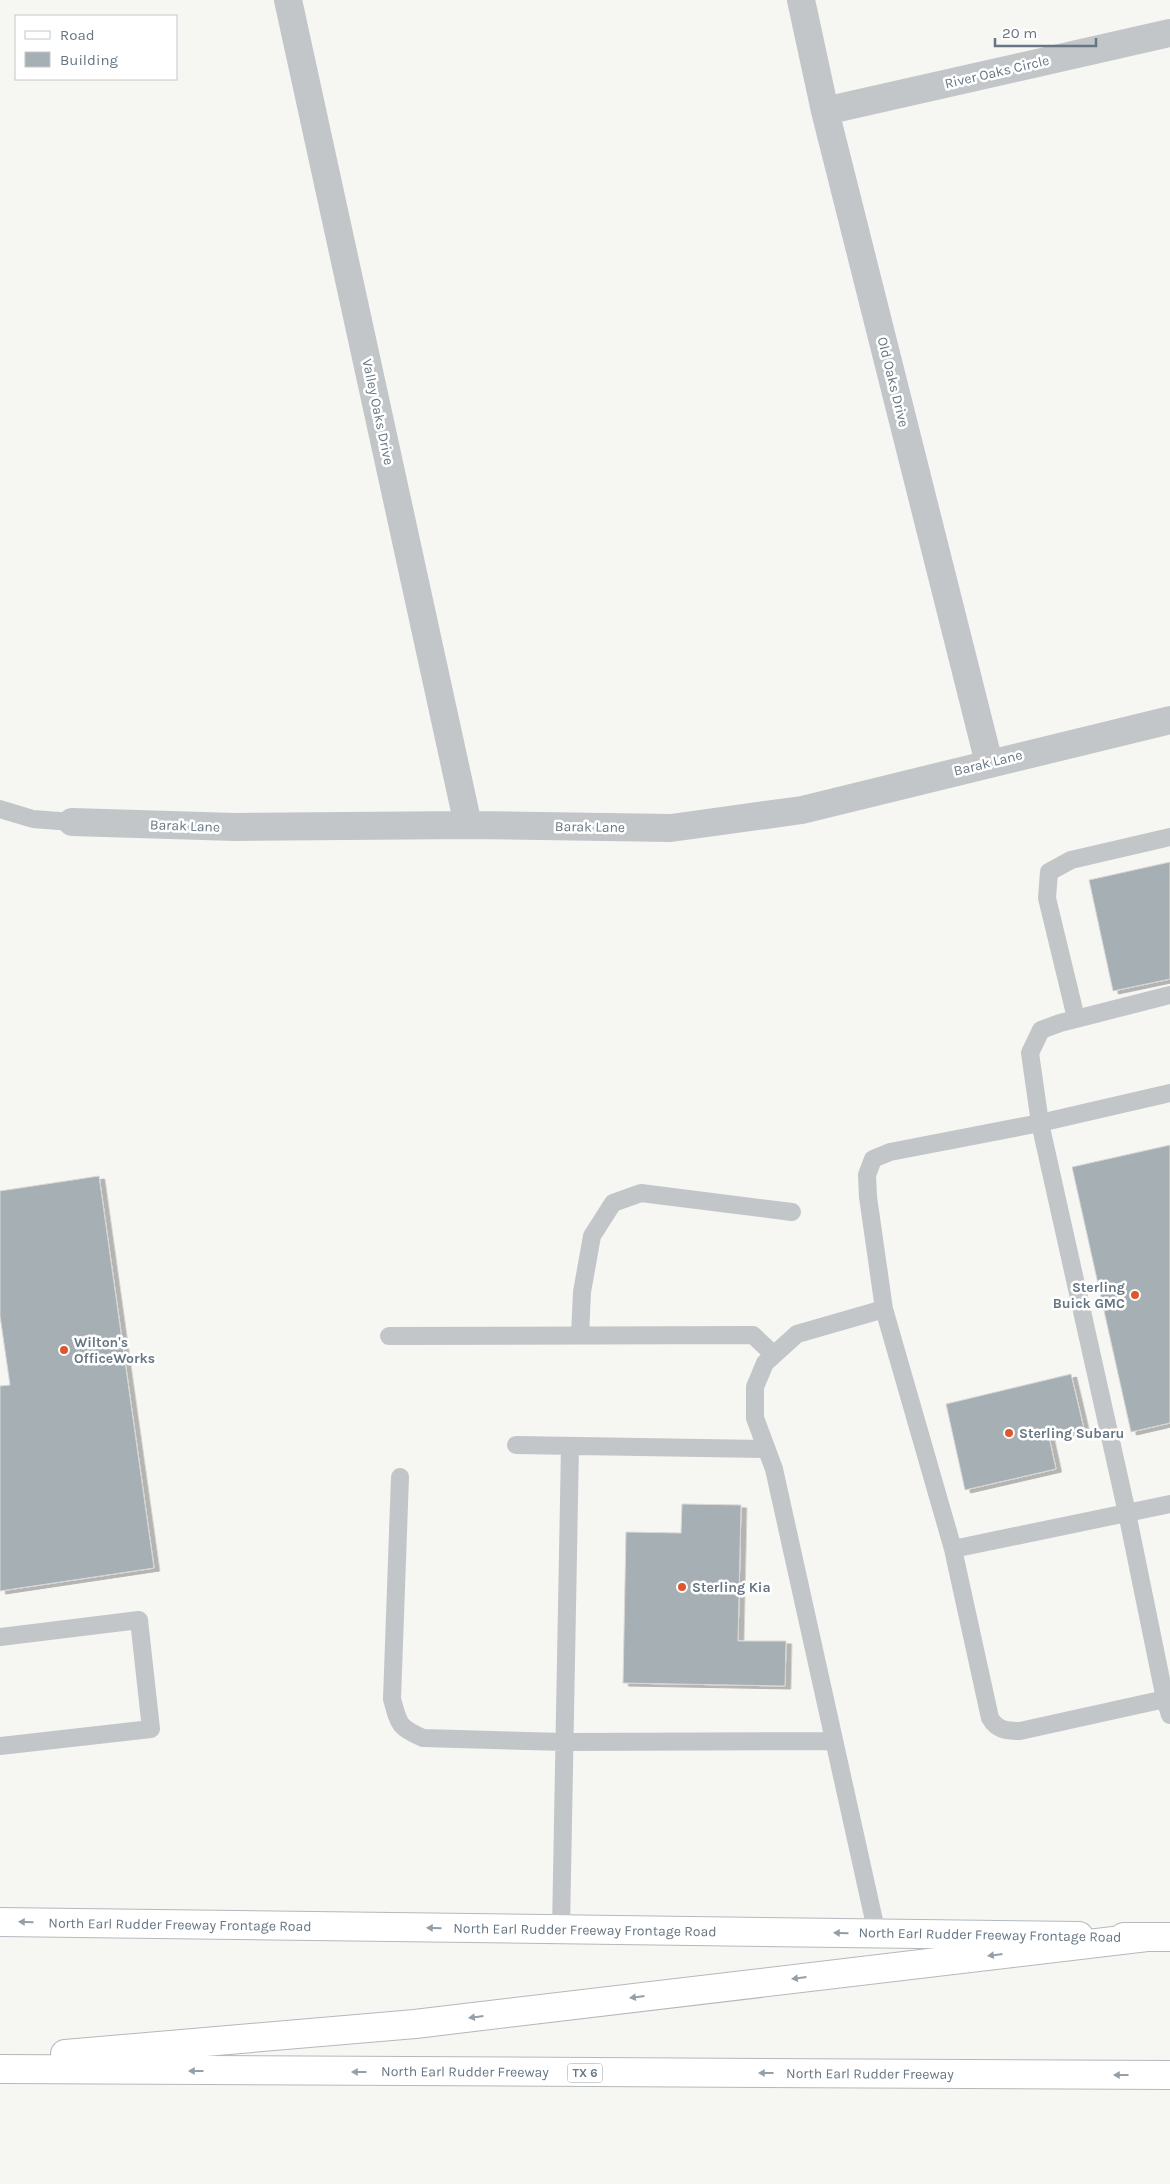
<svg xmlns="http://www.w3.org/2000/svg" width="1170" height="2184" font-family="Karla,sans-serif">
<defs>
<filter id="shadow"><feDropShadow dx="5.5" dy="3" stdDeviation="0" flood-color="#0004"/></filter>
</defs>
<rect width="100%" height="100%" fill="#f6f6f3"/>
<!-- building -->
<path fill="#a6afb4" stroke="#d8d8d6" filter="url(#shadow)" d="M1170,862V979L1113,991L1089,880Z
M1170,1145V1423L1131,1432L1072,1167Z
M99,1176L154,1568L0,1591V1386L10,1385L0,1316V1191Z
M1071,1374L1084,1429L1049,1437L1056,1469L965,1490L946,1404Z
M682,1504L741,1505L738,1641H786L785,1686L623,1683L626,1532L681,1533Z"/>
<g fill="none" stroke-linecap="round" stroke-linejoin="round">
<!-- secondary casing -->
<g stroke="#b4b9bd" stroke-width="30">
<g id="secondary">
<path id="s1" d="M0,1922L1079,1936"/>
<path d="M1124,1937H1170"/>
</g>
</g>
<!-- motorway casing -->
<g stroke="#b5b8bb" stroke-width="30">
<g id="motorway">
<path d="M65,2054L415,2024L1147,1937"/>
<path id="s2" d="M0,2069L1170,2075"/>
</g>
</g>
<!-- service -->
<path stroke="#c2c6c9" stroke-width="18" d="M0,809L33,819L72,822
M1170,995L1060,1023L1041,1030L1030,1053L1040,1123L1127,1513L1165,1699L1170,1715
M1076,1018L1047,898L1049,872L1071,860L1170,837
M580,1335L582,1292L592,1236L613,1203L641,1193L792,1212
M389,1336L753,1335L774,1355
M516,1445L766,1449
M400,1477L392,1699C399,1724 398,1727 423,1738L565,1742L834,1741
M953,1549L1170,1504
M0,1637L139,1620L151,1729L0,1746
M1165,1699L1020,1731C1006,1731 997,1730 990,1718L953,1549L884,1309L868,1197L867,1175L873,1159L890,1152L1040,1123L1170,1093
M561,1929L570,1446
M877,1934L774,1469L755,1418V1387L765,1363L797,1334L884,1309"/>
<!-- minor -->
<path stroke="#c2c6c9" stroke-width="28" d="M288,0L468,825
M801,0L825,111L989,763
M825,111L1170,33
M72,822L235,827L468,825L671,828L802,810L1170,720"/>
<!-- secondary -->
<use href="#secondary" stroke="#fff" stroke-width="28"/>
<!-- motorway -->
<use href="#motorway" stroke="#fff" stroke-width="28"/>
</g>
<!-- one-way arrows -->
<defs><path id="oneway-solid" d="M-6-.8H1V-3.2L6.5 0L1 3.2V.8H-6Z" transform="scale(1.25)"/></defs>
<g fill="#949fa8">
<use href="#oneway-solid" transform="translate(26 1922) rotate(-179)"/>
<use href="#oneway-solid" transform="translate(434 1928) rotate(-179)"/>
<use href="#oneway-solid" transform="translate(841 1933) rotate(-179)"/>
<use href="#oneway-solid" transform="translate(995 1955) rotate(173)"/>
<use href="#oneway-solid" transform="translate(799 1978) rotate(173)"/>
<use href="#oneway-solid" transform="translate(637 1997) rotate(173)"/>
<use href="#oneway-solid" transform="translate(476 2017) rotate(173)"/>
<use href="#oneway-solid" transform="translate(196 2071) rotate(-180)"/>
<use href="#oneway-solid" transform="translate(359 2072) rotate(-180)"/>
<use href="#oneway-solid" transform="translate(766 2073) rotate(-180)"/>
<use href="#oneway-solid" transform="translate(1121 2075) rotate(-180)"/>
</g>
<!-- markers -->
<g fill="#dc592d" stroke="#fff" stroke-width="2">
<circle cx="1135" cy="1295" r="5"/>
<circle cx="64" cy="1350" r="5"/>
<circle cx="1009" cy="1433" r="5"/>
<circle cx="682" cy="1587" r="5"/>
</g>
<g text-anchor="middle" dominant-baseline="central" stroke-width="5" stroke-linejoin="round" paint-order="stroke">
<!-- shield labels -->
<rect fill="#fff" stroke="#949fa8" stroke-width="1" x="567.5" y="2063.5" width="35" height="19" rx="4"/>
<g font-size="12" font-weight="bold" fill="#667683">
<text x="585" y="2073">TX 6</text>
</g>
<!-- street labels -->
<g font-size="14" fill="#667683" stroke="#fff">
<text transform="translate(997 72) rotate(-13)">River Oaks Circle</text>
<text transform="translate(893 382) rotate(76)">Old Oaks Drive</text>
<text transform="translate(378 412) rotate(78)">Valley Oaks Drive</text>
<text transform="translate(988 763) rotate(-14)">Barak Lane</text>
<text transform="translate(185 826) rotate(2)">Barak Lane</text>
<text transform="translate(590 827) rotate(1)">Barak Lane</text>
<text stroke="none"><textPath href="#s1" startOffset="180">North Earl Rudder Freeway Frontage Road</textPath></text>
<text stroke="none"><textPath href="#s1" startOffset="585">North Earl Rudder Freeway Frontage Road</textPath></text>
<text transform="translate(990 1935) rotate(1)">North Earl Rudder Freeway Frontage Road</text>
<text stroke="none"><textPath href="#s2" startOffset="465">North Earl Rudder Freeway</textPath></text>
<text stroke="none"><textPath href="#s2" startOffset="870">North Earl Rudder Freeway</textPath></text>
</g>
<!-- poi labels -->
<g font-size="14" font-weight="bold" fill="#667683" stroke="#fff" text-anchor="start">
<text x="1125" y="1287" text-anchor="end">Sterling<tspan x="1125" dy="16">Buick GMC</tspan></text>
<text x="74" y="1342">Wilton's<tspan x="74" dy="16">OfficeWorks</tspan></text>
<text x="1019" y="1433">Sterling Subaru</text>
<text x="692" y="1587">Sterling Kia</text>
</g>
</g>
<!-- legend -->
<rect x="15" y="15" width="162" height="65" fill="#ffffff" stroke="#c2c8cd"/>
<rect x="25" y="31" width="25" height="8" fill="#ffffff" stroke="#c2c8cd"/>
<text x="60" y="40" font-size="15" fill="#667683">Road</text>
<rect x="25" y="52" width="25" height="15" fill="#a6afb4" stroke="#c2c8cd"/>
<text x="60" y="65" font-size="15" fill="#667683">Building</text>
<!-- scale -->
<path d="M995 38v8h101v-8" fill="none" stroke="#667683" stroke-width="2.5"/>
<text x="1002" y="38" font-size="15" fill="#667683" stroke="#ffffff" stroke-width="4" paint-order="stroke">20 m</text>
</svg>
